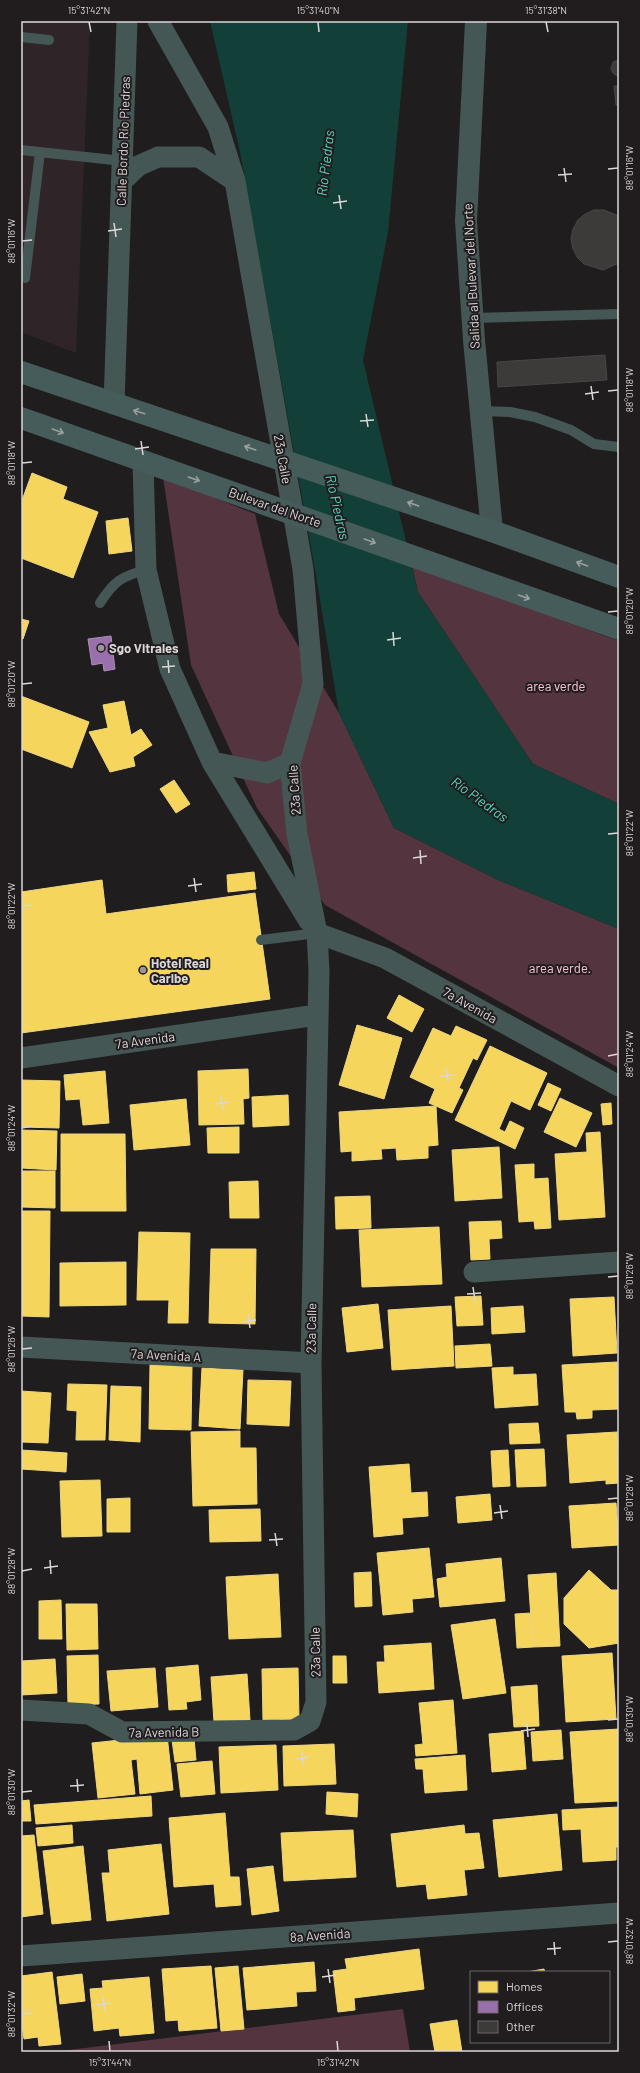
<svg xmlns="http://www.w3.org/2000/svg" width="640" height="2073" font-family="Barlow,sans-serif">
<rect width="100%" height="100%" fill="#201d1e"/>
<!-- built -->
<path fill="#2f2528" d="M21,21H90L76,353L21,332Z"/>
<!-- green -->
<path fill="#54343e" d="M163,477L255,514L279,614L339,713L394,828L498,880L619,929V1068L325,905L257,808L191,665Z
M412,566L619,641V804L533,764L418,592Z
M403,2009L410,2052H52Z"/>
<!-- water -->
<path fill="#123f38" d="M210,21H408L388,232L363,360L418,592L533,764L619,804V929L498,880L394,828L339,713L314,564L240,152Z"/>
<!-- homes -->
<path fill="#f6d55c" stroke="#eed681" d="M32,473L67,487L63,499L98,512L73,578L21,558V503Z
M128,518L132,551L109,554L106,521Z
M21,619L29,621L23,639L21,638Z
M21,696L89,722L72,768L21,749Z
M124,701L131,735L141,729L152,745L133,757L135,766L110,772L89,732L108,728L103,705Z
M174,780L190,804L176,813L160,789Z
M254,872L256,889L228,892L227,875Z
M102,880L106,914L255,893L270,999L21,1033V892Z
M399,995L424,1009L412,1032L387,1018Z
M357,1025L402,1038L384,1099L339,1085Z
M456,1026L487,1040L477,1060L473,1058L459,1088L463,1090L452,1113L429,1103L435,1089L410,1077L433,1028L451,1036Z
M490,1046L547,1073L530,1110L511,1101L499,1129L505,1132L510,1121L524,1128L515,1149L455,1120Z
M248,1069L249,1098L243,1099L244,1124L199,1125L198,1071Z
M105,1071L109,1123L83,1125L80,1099L66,1100L64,1075Z
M21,1080L60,1081L59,1128L21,1127Z
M548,1083L561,1089L551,1111L538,1105Z
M288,1095L289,1125L253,1127L252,1097Z
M560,1098L592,1113L576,1147L544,1132Z
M186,1099L190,1145L134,1150L130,1105Z
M611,1103L612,1124L603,1125L601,1104Z
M436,1106L438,1145L428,1146V1158L397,1160L396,1148L381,1149L382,1159L352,1161V1151L341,1152L339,1112Z
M239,1127V1153H208L207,1128Z
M21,1130L57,1131L56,1170L21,1168Z
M600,1132L605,1217L559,1220L555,1154L587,1152L586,1133Z
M61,1134H125L126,1211H61Z
M499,1147L502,1198L455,1201L452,1150Z
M534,1164V1179L548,1178L551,1228L535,1229L534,1221L519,1222L515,1165Z
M21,1171H55V1208L21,1207Z
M258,1181L259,1218H230L229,1182Z
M370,1196L371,1228L336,1229L335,1197Z
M21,1211H50L49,1317L21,1316Z
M501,1221L502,1238L489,1239L490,1259L471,1260L469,1222Z
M439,1227L442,1284L362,1287L359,1230Z
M139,1232L190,1233L188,1323H168L169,1300H137Z
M211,1249H256L255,1324L209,1323Z
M126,1262V1305L60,1306V1263Z
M481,1296L483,1325L457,1326L455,1297Z
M614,1297L617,1353L573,1356L570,1299Z
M378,1304L383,1348L347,1352L342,1308Z
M451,1306L454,1366L392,1370L388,1310Z
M523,1306L525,1332L492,1334L491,1308Z
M490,1344L492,1366L456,1368L455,1346Z
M617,1362L619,1409L592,1410V1418L577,1419L576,1412H565L562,1365Z
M150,1365L192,1366L191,1430L149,1429Z
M513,1367V1375L536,1374L538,1405L495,1408L492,1368Z
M202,1368L243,1370L240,1429L199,1426Z
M248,1380L291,1381L289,1426L247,1424Z
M68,1384L107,1385L105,1440H76L77,1411L67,1410Z
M111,1386L141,1387L140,1442L109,1440Z
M21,1391L51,1393L48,1443L21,1442Z
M538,1423L540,1443L510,1444L509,1424Z
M240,1431V1448H256L257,1504L193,1506L191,1432Z
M617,1432L619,1483L606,1484V1480L570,1483L567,1435Z
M544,1449L546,1486L517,1487L515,1450Z
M21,1450L67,1453L66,1472L21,1469Z
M508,1450L510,1486L493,1487L491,1451Z
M409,1464L411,1493L427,1492L428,1516L402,1518L403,1534L374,1537L369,1467Z
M100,1480L102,1536L62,1537L60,1481Z
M490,1494L492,1520L458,1523L456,1497Z
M130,1498V1532H107V1499Z
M616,1503L619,1545L572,1548L569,1506Z
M260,1509L261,1541L210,1542L209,1510Z
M429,1548L434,1597L412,1599L413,1612L383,1615L377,1553Z
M501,1558L505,1601L440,1607L437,1579L447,1577L446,1564Z
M589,1570L611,1590H619V1643L589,1648L564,1624V1598Z
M371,1572L372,1606L355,1607L354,1573Z
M556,1573L560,1646L533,1647L528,1575Z
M278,1574L281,1637L229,1639L226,1577Z
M61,1600L62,1639H39V1601Z
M66,1604H97L98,1649L67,1650Z
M531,1613L533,1647L517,1648L515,1614Z
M495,1619L506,1693L463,1699L451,1625Z
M431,1643L434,1689L379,1693L377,1662H385L384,1646Z
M612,1653L616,1719L566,1722L562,1656Z
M98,1655L99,1704L68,1705L67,1656Z
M333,1656H346L347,1683H333Z
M55,1659L57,1693L21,1695V1661Z
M198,1665L201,1700L186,1702L187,1709L169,1710L166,1668Z
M155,1668L158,1707L111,1711L107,1671Z
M298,1668L299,1719L263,1720L262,1669Z
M247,1674L250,1720L214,1722L211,1677Z
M537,1685L539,1726L514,1727L511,1687Z
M453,1700L457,1753L416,1756L415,1745L423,1744L419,1703Z
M619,1729V1801L575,1803L570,1732Z
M561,1730L563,1759L533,1761L531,1732Z
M523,1731L526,1769L492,1772L489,1734Z
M167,1735L173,1790L140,1794L137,1759L131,1760L135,1794L98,1798L92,1743Z
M194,1738L196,1760L175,1762L172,1740Z
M334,1744L336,1784L284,1786L283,1746Z
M276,1745L278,1790L221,1793L219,1747Z
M465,1755L467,1790L425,1793L423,1769H416L415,1759Z
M212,1761L215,1794L181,1797L177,1764Z
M327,1792L358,1794L357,1817L326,1814Z
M151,1796L152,1816L36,1824L34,1805Z
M29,1800L31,1821H21V1801Z
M619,1807V1847H616V1860L583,1862L581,1829L563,1830L562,1810Z
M225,1813L230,1877H239L241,1905L216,1907L214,1884L174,1887L169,1818Z
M557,1814L562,1870L499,1877L493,1820Z
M72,1825L73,1843L38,1846L36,1828Z
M464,1825L465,1834L479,1833L484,1868L464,1870L467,1895L428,1899L426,1884L397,1887L391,1834Z
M353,1830L356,1877L284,1881L281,1833Z
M34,1835L43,1914L21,1917V1836Z
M161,1844L169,1914L107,1921L102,1873H110L108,1850Z
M83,1846L91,1920L52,1924L43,1851Z
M273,1866L279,1911L252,1915L247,1869Z
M419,1949L424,1989L354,1998L355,2010L338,2012L333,1971L347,1969L345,1959Z
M314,1962L316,1991L296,1992L297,2006L247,2010L243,1968Z
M211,1966L217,2028L179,2031L178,2020L166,2021L162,1969Z
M238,1966L244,2029L221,2031L215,1968Z
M544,1969L545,1972H527Z
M52,1972L61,2044L39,2046L38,2037L24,2039L21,2017V1976Z
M82,1974L85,2001L60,2004L57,1977Z
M149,1977L154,2033L120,2036L119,2028L94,2031L90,1989L103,1988L102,1981Z
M457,2020L462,2052H435L430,2024Z"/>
<!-- offices -->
<path fill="#9970ab" stroke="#ad8fb8" d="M111,636L115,669L104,671L103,663L92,665L88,639Z"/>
<!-- building -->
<path fill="#3d3a3a" stroke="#494647" d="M618,60L619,75L617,76L613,73L611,69L613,62Z
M614,86H619V105H616Z
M594,210H604L619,216V263L603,270L584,264L577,257L573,249L571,239L573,229L578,220L585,214Z
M605,355L607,380L498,387L497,362Z"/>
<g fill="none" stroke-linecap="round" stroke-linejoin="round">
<!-- service -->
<path stroke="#445754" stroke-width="10" d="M21,37L49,40
M21,150L123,161
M25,278L40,152
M473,318L619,314
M481,411L510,412L535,417L571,430L594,444L619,447
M100,603C114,581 122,576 146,570
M261,940L317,933"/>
<!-- minor -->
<path stroke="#445754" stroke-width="21" d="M158,21L218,127L235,181
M114,404L127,21
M143,462L146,570L170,669L212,762L309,921
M212,762L267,773L290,763
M317,933L385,958L619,1086
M21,1058L317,1015
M474,1272L619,1262
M21,1347L311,1363
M21,1710L89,1714L122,1732L294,1730L310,1721L316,1702L311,1363L319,971L317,933L297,834L290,763L313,684L303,569L235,181L199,157H158L138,166L122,181
M21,1956L619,1913"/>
<!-- tertiary -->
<path stroke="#445754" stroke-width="22" d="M476,21L466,221L474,340L492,531"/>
<!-- trunk -->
<path stroke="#455c5a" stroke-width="22" d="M21,372L492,531L619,577
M21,418L619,629"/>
</g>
<!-- one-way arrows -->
<defs><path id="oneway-shaft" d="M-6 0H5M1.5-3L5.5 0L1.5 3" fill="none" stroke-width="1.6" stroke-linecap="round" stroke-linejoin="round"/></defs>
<g stroke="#98a09f">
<use href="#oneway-shaft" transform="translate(139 412) rotate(-163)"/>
<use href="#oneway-shaft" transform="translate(58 431) rotate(20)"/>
<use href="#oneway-shaft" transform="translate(250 448) rotate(-161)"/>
<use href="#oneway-shaft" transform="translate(194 479) rotate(19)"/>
<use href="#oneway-shaft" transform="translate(413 504) rotate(-161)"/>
<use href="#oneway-shaft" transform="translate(370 541) rotate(20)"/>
<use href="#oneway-shaft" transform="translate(582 564) rotate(-160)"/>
<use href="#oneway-shaft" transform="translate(524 597) rotate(19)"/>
</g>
<!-- ticks -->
<path fill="none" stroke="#dbd7d8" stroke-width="1.5" d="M89,22L91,32M318,22L319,32M546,22L548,32M564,168L566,182M608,169L618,168M558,175L572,174M339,195L341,209M333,203L347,201M114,223L116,237M108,231L122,229M22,241L32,240M591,386L593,400M608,391L618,390M585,394L599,392M366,414L368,427M360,421L374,420M141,441L143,455M135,449L149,447M22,463L32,462M608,612L618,611M393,632L394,646M387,640L401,638M168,660L169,673M162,667L175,666M22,684L32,683M608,834L618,833M420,850L421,864M413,858L427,856M194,878L196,892M188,886L202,884M22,906L32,905M608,1056L618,1054M446,1068L448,1082M440,1076L454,1075M221,1096L223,1110M215,1104L229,1102M22,1128L32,1126M608,1277L618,1276M473,1287L475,1301M467,1294L481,1293M248,1314L250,1328M242,1322L256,1320M22,1349L32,1348M608,1499L618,1498M500,1505L502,1519M494,1513L508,1511M275,1533L277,1546M269,1540L283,1539M50,1560L51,1574M44,1568L58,1566M22,1571L32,1569M608,1720L618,1719M527,1723L528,1737M521,1731L535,1729M302,1751L303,1765M296,1759L309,1757M77,1779L78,1792M70,1786L84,1785M22,1792L32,1791M554,1942L555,1955M608,1942L618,1941M547,1949L561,1948M328,1969L330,1983M322,1977L336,1975M103,1997L105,2011M97,2005L111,2003M22,2014L32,2013M109,2041L110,2051M337,2041L338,2051"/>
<!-- markers -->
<g fill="#9a9697" stroke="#211c1e" stroke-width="1.5">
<circle cx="101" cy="648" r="4"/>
<circle cx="143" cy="970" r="4"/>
</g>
<g text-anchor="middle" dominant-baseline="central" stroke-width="4" stroke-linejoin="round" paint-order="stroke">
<!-- street labels -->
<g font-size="13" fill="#dbd7d8" stroke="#211c1e">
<text transform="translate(123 141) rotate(-88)">Calle Bordo Río Piedras</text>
<text transform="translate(471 276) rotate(-93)">Salida al Bulevar del Norte</text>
<text transform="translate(283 459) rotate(80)">23a Calle</text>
<text transform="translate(275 507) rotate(19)">Bulevar del Norte</text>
<text transform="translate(294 790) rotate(-94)">23a Calle</text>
<text transform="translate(470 1005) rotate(29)">7a Avenida</text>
<text transform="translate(145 1040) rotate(-8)">7a Avenida</text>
<text transform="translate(311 1328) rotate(-89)">23a Calle</text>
<text transform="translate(166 1355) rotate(3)">7a Avenida A</text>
<text transform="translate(315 1652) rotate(-91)">23a Calle</text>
<text transform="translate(164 1732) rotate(-1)">7a Avenida B</text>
<text transform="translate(320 1935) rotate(-4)">8a Avenida</text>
</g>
<!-- poi labels -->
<g font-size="13" font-weight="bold" fill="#dbd7d8" stroke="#211c1e" text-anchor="start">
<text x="109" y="648">Sgo Vitrales</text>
<text x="151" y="963">Hotel Real<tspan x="151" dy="15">Caribe</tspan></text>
</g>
<!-- park labels -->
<g font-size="13" fill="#fec3d3" stroke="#211c1e">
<text x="556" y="686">area verde</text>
<text x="560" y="968">area verde.</text>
</g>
<!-- water labels -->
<g font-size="14" font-style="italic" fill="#54d7c6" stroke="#211c1e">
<text transform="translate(325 163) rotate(-83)">Río Piedras</text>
<text transform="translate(338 507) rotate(77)">Río Piedras</text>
<text transform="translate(480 799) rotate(36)">Río Piedras</text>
</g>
</g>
<!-- border -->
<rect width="640" height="2073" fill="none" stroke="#211c1e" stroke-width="44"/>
<!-- legend -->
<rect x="470" y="1971" width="140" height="72" fill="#211c1e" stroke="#6b6768"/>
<rect x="478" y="1981" width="20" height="12" fill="#f6d55c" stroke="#6b6768"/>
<text x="506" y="1991" font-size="12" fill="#dbd7d8">Homes</text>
<rect x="478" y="2001" width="20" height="12" fill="#9970ab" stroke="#6b6768"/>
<text x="506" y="2011" font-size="12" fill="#dbd7d8">Offices</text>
<rect x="478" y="2021" width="20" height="12" fill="#3d3a3a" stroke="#6b6768"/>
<text x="506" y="2031" font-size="12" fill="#dbd7d8">Other</text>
<rect x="22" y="22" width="596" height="2029" fill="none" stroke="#dbd7d8" stroke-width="1.5"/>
<g font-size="10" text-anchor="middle" fill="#dbd7d8">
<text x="89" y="14">15°31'42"N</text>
<text x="318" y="14">15°31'40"N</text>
<text x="546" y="14">15°31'38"N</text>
<text transform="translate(629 168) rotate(-90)" y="4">88°01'16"W</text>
<text transform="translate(11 241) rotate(-90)" y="4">88°01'16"W</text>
<text transform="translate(629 390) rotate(-90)" y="4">88°01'18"W</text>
<text transform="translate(11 463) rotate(-90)" y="4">88°01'18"W</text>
<text transform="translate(629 611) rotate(-90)" y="4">88°01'20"W</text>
<text transform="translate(11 684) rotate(-90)" y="4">88°01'20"W</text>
<text transform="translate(629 833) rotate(-90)" y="4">88°01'22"W</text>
<text transform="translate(11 906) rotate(-90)" y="4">88°01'22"W</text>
<text transform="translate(629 1054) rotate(-90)" y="4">88°01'24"W</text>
<text transform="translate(11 1128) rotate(-90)" y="4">88°01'24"W</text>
<text transform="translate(629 1276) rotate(-90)" y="4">88°01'26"W</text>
<text transform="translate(11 1349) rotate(-90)" y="4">88°01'26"W</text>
<text transform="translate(629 1498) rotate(-90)" y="4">88°01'28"W</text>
<text transform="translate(11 1571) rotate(-90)" y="4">88°01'28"W</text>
<text transform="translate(629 1719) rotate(-90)" y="4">88°01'30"W</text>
<text transform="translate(11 1792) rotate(-90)" y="4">88°01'30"W</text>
<text transform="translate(629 1941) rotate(-90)" y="4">88°01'32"W</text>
<text transform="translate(11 2014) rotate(-90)" y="4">88°01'32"W</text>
<text x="110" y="2066">15°31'44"N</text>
<text x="338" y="2066">15°31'42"N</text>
</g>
</svg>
